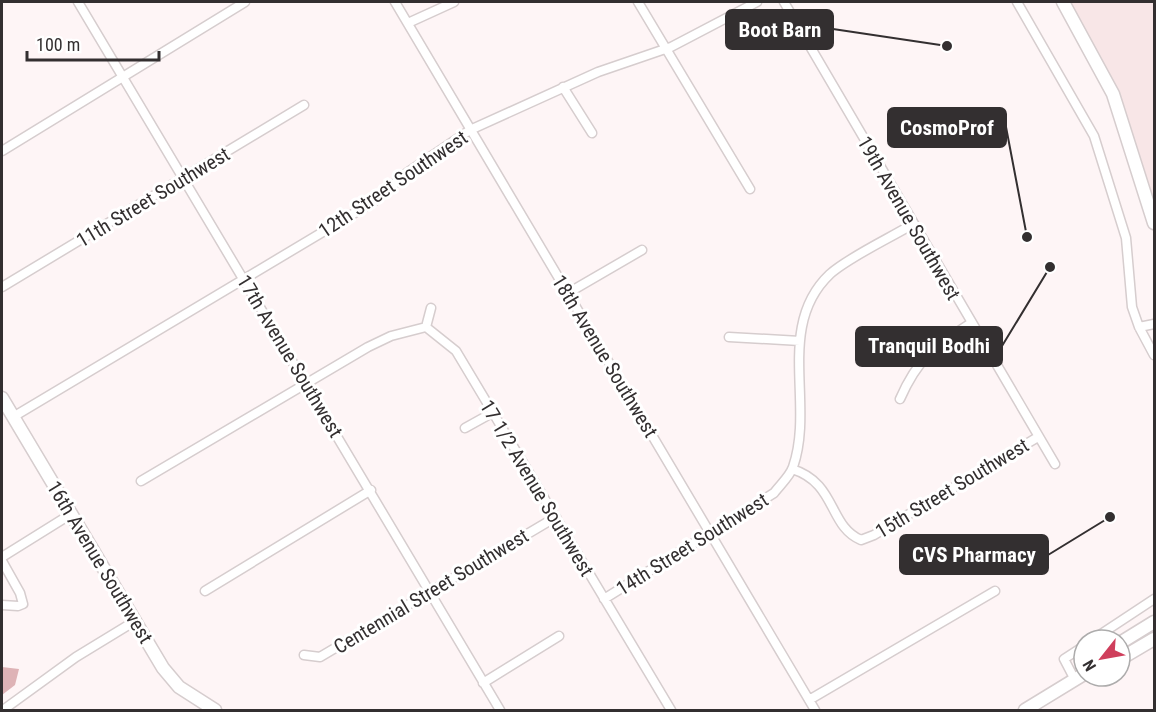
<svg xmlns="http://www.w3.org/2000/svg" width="1156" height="712" font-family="'Roboto Condensed',sans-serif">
<rect width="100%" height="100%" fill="#fef5f6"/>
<!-- built -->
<path fill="#f8e6e7" d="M1065,2H1154V217L1116,96Z"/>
<!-- forest -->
<path fill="#deb3b6" d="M2,667L19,669L15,685L2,695Z"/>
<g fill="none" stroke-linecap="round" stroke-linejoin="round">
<!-- street casing -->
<g stroke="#d6cdce" stroke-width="11">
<path id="street" d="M78,2L500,710
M395,2L815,710
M638,2L750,189
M784,2L1055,464
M1017,2L1094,136L1126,238L1132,307L1139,327L1154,355
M408,23L454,2
M563,87L592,133
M2,151L245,2
M2,287L304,105
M568,293L642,250
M426,327L431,308
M1139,327L1154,324
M729,337L800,341
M900,399C918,358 934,347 971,323
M13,417L373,202L408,172L470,130L598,72L671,47L757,2
M465,428L492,413
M792,469C837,483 828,526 861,540L874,535L1038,437
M141,481L368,347L391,336L426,327L456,351L671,710
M2,557L71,514
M2,561L20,593L23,604L18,606L2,605
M205,591L371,490
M604,599L774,493C780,485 790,476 793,467C815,404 775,326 830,274C849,257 890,238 913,224
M1092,640L1154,599
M304,655L320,657L556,517
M1075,680L1064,659L1084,646
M483,683L559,636
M809,700L995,591
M3,710L76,657L135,621"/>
</g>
<!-- secondary casing -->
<g stroke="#d6cdce" stroke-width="15">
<path id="secondary" d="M1063,2L1113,94L1154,223
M2,398L163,668L179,687L215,710
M1120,643L1154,622
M1120,659L1154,639
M1025,710L1084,674"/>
</g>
<!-- street -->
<use href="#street" stroke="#fff" stroke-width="8"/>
<!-- secondary -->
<use href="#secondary" stroke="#fff" stroke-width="12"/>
</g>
<g text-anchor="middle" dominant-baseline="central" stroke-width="6" stroke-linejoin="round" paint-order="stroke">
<!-- street labels -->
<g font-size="20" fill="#332f30" stroke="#fff">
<text transform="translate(393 184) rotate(-34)">12th Street Southwest</text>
<text transform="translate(153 197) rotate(-31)">11th Street Southwest</text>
<text transform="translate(909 218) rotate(60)">19th Avenue Southwest</text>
<text transform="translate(290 356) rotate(59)">17th Avenue Southwest</text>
<text transform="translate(605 356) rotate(59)">18th Avenue Southwest</text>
<text transform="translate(537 488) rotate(59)">17 1/2 Avenue Southwest</text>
<text transform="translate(952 488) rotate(-31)">15th Street Southwest</text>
<text transform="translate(692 544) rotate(-32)">14th Street Southwest</text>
<text transform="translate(100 562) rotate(59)">16th Avenue Southwest</text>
<text transform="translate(431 591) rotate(-31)">Centennial Street Southwest</text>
</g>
</g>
<!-- callouts -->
<path fill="none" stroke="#332f30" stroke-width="2" d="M947 46L833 29M1027 237L1006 127M1050 267L1002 346M1110 517L1048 555"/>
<g fill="#332f30" stroke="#fff" stroke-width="2">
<circle cx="947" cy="46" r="6"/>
<circle cx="1027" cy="237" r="6"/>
<circle cx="1050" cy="267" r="6"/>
<circle cx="1110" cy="517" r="6"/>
</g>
<g fill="#332f30" stroke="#332f30" stroke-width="2">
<rect x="726" y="10" width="107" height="39" rx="6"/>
<rect x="888" y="108" width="118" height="39" rx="6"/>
<rect x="856" y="327" width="146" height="39" rx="6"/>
<rect x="900" y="535" width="148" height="39" rx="6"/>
</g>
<g font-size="21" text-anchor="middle" font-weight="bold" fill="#fff">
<text x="780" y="37">Boot Barn</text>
<text x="947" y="135">CosmoProf</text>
<text x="929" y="353">Tranquil Bodhi</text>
<text x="974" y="562">CVS Pharmacy</text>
</g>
<!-- border -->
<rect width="1156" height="712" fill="none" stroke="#332f30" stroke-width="6"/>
<!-- north arrow -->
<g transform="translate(1102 658) rotate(239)"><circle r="28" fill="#ffffff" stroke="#adacac" stroke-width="1.5"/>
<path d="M0-4.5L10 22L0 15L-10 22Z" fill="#cf3f5c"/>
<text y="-9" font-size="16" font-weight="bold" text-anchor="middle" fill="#332f30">N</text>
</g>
<!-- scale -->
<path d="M27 51v9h132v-9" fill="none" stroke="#332f30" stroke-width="3"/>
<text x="36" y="51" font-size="18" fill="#332f30" stroke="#ffffff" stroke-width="4.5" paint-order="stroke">100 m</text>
</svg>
